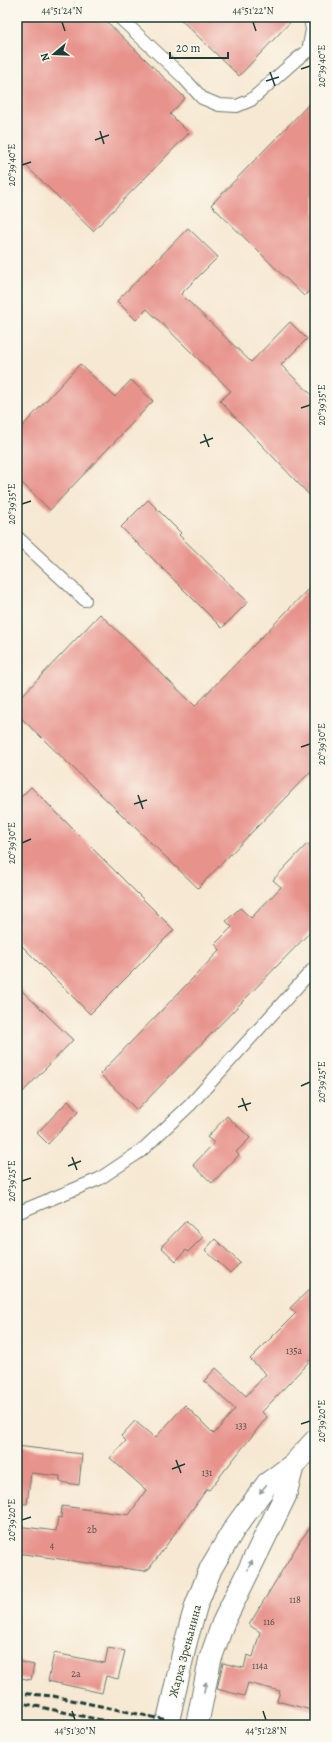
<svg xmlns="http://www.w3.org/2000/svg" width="332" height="1742" font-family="Alegreya,serif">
<rect width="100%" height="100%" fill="#fbf7ec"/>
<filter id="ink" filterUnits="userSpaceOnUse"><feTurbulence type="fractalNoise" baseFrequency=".025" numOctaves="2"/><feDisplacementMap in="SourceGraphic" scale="8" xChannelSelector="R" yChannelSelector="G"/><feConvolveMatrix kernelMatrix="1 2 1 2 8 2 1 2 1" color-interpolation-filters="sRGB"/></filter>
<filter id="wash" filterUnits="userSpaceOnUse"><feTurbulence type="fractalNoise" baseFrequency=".012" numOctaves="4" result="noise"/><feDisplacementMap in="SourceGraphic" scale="16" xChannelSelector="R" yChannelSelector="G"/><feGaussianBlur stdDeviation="0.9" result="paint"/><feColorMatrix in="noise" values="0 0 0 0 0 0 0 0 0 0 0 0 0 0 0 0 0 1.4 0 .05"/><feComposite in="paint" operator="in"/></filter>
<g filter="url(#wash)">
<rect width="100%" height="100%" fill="#f6e8d2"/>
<g id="blocks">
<!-- building -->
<path fill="#e7938c" d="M17,17H102L185,98L170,114L189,133L93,231L17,157Z
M178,17H295L239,76Z
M315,98V285L304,296L211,205Z
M188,228L218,257L181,294L251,362L290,322L307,339L281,365L315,398V501L220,401L231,391L147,309L136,320L117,301Z
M80,364L115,397L131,380L153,401L50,510L17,478V432Z
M148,500L181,533L179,535L248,602L222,628L121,527Z
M315,582V767L198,888L17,714V701L100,614L195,706Z
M31,787L174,930L90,1014L17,941V801Z
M307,844L315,851V927L137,1110L100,1074L220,950L215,944L232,927L226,921L240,908L251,918L281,887L273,880Z
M17,986L73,1040L17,1098Z
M68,1101L78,1112L48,1144L37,1133Z
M227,1116L250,1138L236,1152L239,1155L212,1183L193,1165L214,1143L207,1137Z
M186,1221L203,1237L188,1252L186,1250L176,1261L161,1247Z
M215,1239L240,1263L230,1273L205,1250Z
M315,1284V1355L262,1412L267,1417L209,1490L207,1489L149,1569L144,1571L17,1553V1526L56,1531L58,1517L61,1518L62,1506L129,1515L146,1490L110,1458L126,1441L121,1436L135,1421L155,1438L185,1405L214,1434L235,1409L204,1381L216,1368L246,1396L266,1374L250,1359L296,1313L290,1308Z
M17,1446L82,1454L79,1485L60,1482V1476L31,1473L27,1504H17Z
M315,1521V1711L277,1701L280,1691L248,1683L244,1696L217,1689L223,1663L244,1668L247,1655L253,1657L260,1632L249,1625L300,1541Z
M108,1648L125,1651L118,1679L106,1676L102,1693L48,1681L54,1653L105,1663Z
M17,1661L34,1665L31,1680L17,1677Z"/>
</g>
</g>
<g filter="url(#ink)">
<use href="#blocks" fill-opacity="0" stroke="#6a796b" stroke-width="1"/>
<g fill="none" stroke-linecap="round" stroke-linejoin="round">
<!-- service casing -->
<g stroke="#6a796b" stroke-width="14">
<path id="service" d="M119,17L183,77L202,98L219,105L237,106L251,100L297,59L308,51L315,50
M308,51L312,30L310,17
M17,537L85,600
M17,1213L99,1179L141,1151L190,1105L315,967"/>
</g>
<!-- tertiary casing -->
<g stroke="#6a796b" stroke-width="24">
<path id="tertiary" d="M167,1725L186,1641L196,1606L211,1568L234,1529L267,1484L293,1465L315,1441
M197,1725L210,1660L223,1623L285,1496L293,1465"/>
</g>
<!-- primary casing -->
<g stroke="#6a796b" stroke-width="24">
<path id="primary" d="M165,1725L168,1720"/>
</g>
<!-- service -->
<use href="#service" stroke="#fff" stroke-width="12"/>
<!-- tertiary -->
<use href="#tertiary" stroke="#fff" stroke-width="22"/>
<!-- primary -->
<use href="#primary" stroke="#fff" stroke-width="22"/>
<!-- rail -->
<path stroke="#1f3d34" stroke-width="3" stroke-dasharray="6 3" stroke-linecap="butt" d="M17,1693L53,1696L190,1725
M17,1702L124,1725"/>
</g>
<!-- one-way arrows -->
<defs><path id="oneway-solid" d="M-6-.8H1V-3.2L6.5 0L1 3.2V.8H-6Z"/></defs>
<g fill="#8f9e9a">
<use href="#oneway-solid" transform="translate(263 1489) rotate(128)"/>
<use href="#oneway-solid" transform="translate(250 1565) rotate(-64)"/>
<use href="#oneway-solid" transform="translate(205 1687) rotate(-78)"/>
</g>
</g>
<!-- ticks -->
<path fill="none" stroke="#1f3d34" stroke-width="1.5" d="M62,22L65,31M253,22L256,31M301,69L310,66M270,72L275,86M266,81L279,77M100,131L104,144M95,140L109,135M22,165L31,162M301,408L310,405M204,434L209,447M200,443L213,438M22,504L31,501M301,747L310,744M138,795L143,809M134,804L147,800M22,843L31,839M301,1086L310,1082M242,1098L247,1111M238,1107L251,1103M72,1157L77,1170M68,1166L81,1161M22,1181L31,1178M301,1424L310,1421M176,1460L181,1473M172,1469L185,1464M22,1520L31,1517M72,1711L75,1720M263,1711L266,1720"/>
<g text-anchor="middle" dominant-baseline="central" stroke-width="3" stroke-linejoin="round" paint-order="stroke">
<!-- number labels -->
<g font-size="10" fill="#51524a">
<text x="294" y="1350">135a</text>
<text x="241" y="1425">133</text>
<text x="207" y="1472">131</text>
<text x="92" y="1529">2b</text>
<text x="52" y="1545">4</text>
<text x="295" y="1599">118</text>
<text x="269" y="1621">116</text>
<text x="260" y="1665">114a</text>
<text x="76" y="1673">2a</text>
</g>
<!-- street labels -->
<g font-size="12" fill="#1f3d34" stroke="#fbf7ec">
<text transform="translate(185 1651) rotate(-75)">Жарка Зрењанина</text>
</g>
</g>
<!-- margin -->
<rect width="332" height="1742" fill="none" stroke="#fbf7ec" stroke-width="44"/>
<!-- north arrow -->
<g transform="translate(54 54) rotate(251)" stroke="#fbf7ec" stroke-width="3" paint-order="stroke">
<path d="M0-3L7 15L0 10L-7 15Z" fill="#1f3d34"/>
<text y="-6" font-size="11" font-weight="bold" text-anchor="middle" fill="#1f3d34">N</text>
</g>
<!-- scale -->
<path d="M170 52v6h58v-6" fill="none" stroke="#1f3d34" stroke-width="2"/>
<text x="176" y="52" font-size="12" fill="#1f3d34" stroke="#fbf7ec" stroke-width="3" paint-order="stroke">20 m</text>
<rect x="22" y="22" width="288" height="1698" fill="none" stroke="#1f3d34" stroke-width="1.5"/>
<g font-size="10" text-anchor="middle" fill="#1f3d34">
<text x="62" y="14">44°51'24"N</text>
<text x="253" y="14">44°51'22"N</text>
<text transform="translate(321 66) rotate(-90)" y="4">20°39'40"E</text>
<text transform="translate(11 165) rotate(-90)" y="4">20°39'40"E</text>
<text transform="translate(321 405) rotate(-90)" y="4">20°39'35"E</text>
<text transform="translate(11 504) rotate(-90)" y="4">20°39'35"E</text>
<text transform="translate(321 744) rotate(-90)" y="4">20°39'30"E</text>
<text transform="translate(11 843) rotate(-90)" y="4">20°39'30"E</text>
<text transform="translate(321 1082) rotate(-90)" y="4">20°39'25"E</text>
<text transform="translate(11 1181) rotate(-90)" y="4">20°39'25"E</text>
<text transform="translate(321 1421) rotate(-90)" y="4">20°39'20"E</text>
<text transform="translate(11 1520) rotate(-90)" y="4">20°39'20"E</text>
<text x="75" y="1734">44°51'30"N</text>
<text x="266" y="1734">44°51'28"N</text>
</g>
</svg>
